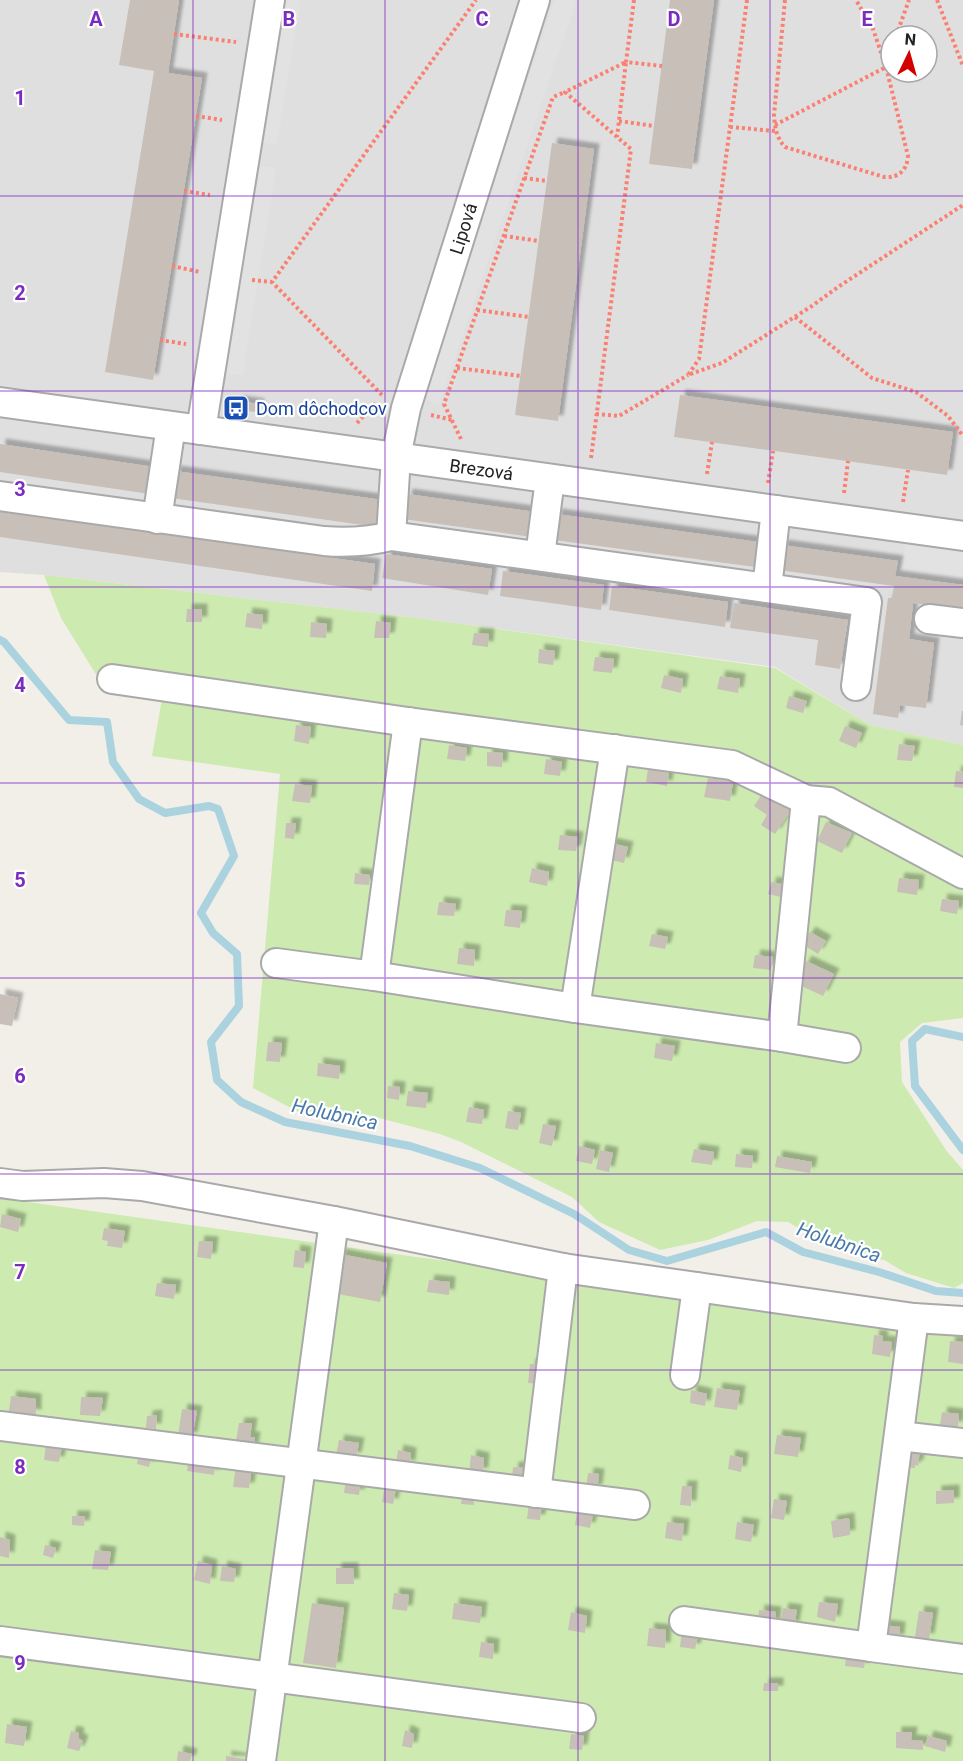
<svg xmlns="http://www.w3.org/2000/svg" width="963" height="1761" font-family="Roboto,sans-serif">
<defs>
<filter id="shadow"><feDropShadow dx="5.5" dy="-5.5" stdDeviation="1.5" flood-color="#0004"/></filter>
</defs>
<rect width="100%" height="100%" fill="#f2efe9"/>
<!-- residential -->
<path fill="#e0dfdf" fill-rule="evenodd" d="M0,0H963V745L870,725L775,667L426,619L44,575L0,572ZM891,36H927V72H891Z"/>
<!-- grass -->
<path fill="#cdebb0" d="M44,575L426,619L775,668L870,725L963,745V1018L922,1023L900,1042L902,1082L946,1150L963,1170V1283L954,1288L906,1273L884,1260L839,1252L788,1222L757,1221L708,1240L660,1250L599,1222L572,1197L461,1142L440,1134L368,1115H304L253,1088L280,774L152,756L163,693L102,684L61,618Z
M0,1198L409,1256L963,1329V1761H0Z"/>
<!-- parking -->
<path fill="#e2e2e2" d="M281,0H301L277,145L257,142Z
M555,0H577L439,405L420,396Z
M255,165L276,168L243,375L223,373Z
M905,543L963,552V577L902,568Z"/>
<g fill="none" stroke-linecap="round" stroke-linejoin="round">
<!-- stream -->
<path stroke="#aad3df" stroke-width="8" d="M0,640L4,642L69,720L107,722L113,762L139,799L165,813L209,806L218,809L234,856L201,913L213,933L237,954L239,1006L211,1042L217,1080L241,1102L285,1122L410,1146L480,1168L574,1214L629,1250L667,1261L766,1232L803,1252L879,1272L936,1291L963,1293
M963,1037L925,1029L912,1041L915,1086L963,1150"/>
</g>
<!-- building -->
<path fill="#c7bfb8" filter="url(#shadow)" d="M130,0H179L168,73L202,78L153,380L105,372L154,71L119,65Z
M670,0H714L692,169L649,164Z
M552,143L594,149L558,421L515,415Z
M680,395L953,432L947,475L674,437Z
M238,401L259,404L258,412L237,410Z
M0,444L154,467L150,494L0,472Z
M175,471L382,500L377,527L171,498Z
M407,494L535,512L532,537L403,519Z
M0,511L375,564L372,591L0,537Z
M556,514L758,542L755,567L554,540Z
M782,545L898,561L895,576L963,585V610L913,603L909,639L934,643L926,708L900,705L898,718L873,714L888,598H892L894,586L779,570Z
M386,554L492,569L488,595L382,578Z
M503,571L604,585L601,610L500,596Z
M612,586L728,602L725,627L609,610Z
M734,603L848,620L840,669L815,665L818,640L730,628Z
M187,609H202V622H186Z
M247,613L263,615L262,629L245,627Z
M376,621L391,623L389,638H374Z
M311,622L327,624L326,638L310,637Z
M474,633L489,634L488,647L472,645Z
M539,649L555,651L553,665L538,663Z
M595,657L614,659L612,673L593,671Z
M664,675L683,679L681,693L661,688Z
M720,676L740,679L738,693L717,689Z
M789,696L807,701L803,713L786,708Z
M962,711H963V726L960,725Z
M296,725L311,727L309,744L294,741Z
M845,726L862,733L856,748L839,741Z
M899,744L915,746L912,761L897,760Z
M449,745L467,748L465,761L447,759Z
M487,752L503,753L502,767L487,766Z
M546,759L562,762L560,776L544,774Z
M648,769L669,772L667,786L646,782Z
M956,771L963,772V788L954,787Z
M708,778L719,780L720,778L733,782L730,801L704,797Z
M295,784L312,786L310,803L292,801Z
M765,790L793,807L775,834L761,825L767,815L754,806Z
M826,822L852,833L842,853L817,841Z
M286,823H296L294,839L285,838Z
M560,835L578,837L576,851L558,850Z
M610,843L628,847L624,863L607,859Z
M532,868L549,872L547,886L529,882Z
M355,873L370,875L369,885L354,884Z
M899,878L919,880L917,895L897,892Z
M771,882L787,885L785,898L768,894Z
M942,899L959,901L957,914L940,911Z
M439,902L456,904L454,916L437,915Z
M506,910L522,911L520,928L504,926Z
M810,932L826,941L818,954L802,944Z
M652,934L668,937L665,949L649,946Z
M459,948L475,950L474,966L457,964Z
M755,955L773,957L771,970L753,968Z
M806,961L834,974L823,996L795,983Z
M0,994L18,998L12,1026L0,1024Z
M268,1042L282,1043L280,1062L266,1061Z
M656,1043L675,1046L672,1061L654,1058Z
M318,1063L340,1066L339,1079L317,1076Z
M388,1086L400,1087L399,1100L387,1098Z
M408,1091L428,1093L426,1108L406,1106Z
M469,1107L484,1110L482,1124L466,1122Z
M508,1111L521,1113L518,1130L505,1128Z
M543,1124L556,1126L552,1146L539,1143Z
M579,1146L595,1150L592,1164L576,1161Z
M694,1149L714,1152L712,1165L691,1162Z
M600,1150L613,1153L609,1172L596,1169Z
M736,1154L753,1156L752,1168L735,1167Z
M777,1156L812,1162L810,1173L775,1167Z
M2,1214L21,1219L18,1232L0,1227Z
M104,1228L125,1231L122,1248L107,1246L108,1241L102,1240Z
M199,1241L213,1242L211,1259L197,1257Z
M295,1250L306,1252L304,1268L293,1267Z
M340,1254L387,1263L380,1302L333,1293Z
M429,1280L450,1282L449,1295L427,1292Z
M157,1283L176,1285L174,1299L155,1296Z
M874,1335L883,1336L882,1341L892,1342L890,1357L872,1354Z
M950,1341L963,1342V1364L948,1362Z
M530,1364L540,1365L538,1384L528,1383Z
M717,1388L740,1391L737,1410L714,1407Z
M691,1390L707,1394L705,1406L690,1403Z
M11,1396L36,1399V1415L9,1411Z
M81,1397L103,1398L100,1416L80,1415Z
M182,1409L197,1411L192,1438L178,1436Z
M942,1412L959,1414L958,1427L940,1425Z
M157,1415L156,1429L146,1428L147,1416Z
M239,1423H252L250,1437H255L253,1450L235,1447Z
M777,1435L801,1438L798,1457L774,1454Z
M339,1440L359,1443L356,1458L336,1455Z
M46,1444L62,1446L59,1462L44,1460Z
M905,1448L920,1449L918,1466L915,1465V1468L904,1467Z
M398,1450L411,1453L410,1466L396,1463Z
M139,1453L152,1456L149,1467L137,1464Z
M471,1455L484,1458L483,1473L469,1474Z
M730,1455L743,1458L741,1472L728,1469Z
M189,1456L216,1460L214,1475L187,1471Z
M236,1465L252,1467L249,1488L233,1487Z
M513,1467L526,1468L525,1481L512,1479Z
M588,1473L599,1474L597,1490L586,1489Z
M346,1478L361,1480L359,1495L344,1493Z
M385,1485L396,1488L393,1504L382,1502Z
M682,1486H692L691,1506L680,1505Z
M954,1490V1503L936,1504V1491Z
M463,1493L473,1494L474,1505L461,1504Z
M774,1499L787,1501L784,1520L771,1518Z
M529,1502L542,1503L540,1520L527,1519Z
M577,1512L593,1515L590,1528L575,1525Z
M72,1516H85L84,1526L72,1525Z
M849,1518L850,1535L833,1538L831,1521Z
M667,1522L684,1524L682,1541L665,1538Z
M737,1522L754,1525L751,1542L735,1539Z
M0,1537L10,1540L9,1558L0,1556Z
M45,1545L56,1548L53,1558L43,1555Z
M95,1550L111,1552L108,1570L92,1569Z
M198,1561L212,1565L210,1584L194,1580Z
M222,1566L236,1569L234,1582L220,1581Z
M336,1568H353L354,1584H336Z
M394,1593L409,1595L407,1611L392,1609Z
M819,1602L838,1604L835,1622L817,1617Z
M312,1603L344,1608L336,1668L303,1663Z
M454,1603L482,1607L480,1623L452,1619Z
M783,1608L797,1610L794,1627L780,1625Z
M759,1610L776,1612L775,1625L758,1622Z
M919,1611L933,1613L929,1639L915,1637Z
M571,1612L587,1616L585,1633L568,1630Z
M883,1625L900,1627L899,1640L881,1638Z
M649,1628L666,1630L665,1648L647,1646Z
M682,1631L699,1632L695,1649L680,1647Z
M481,1642L494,1644L493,1659L479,1657Z
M847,1651L866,1653L864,1668L845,1666Z
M764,1683H778V1691H763Z
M7,1724L27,1727L24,1746L5,1743Z
M405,1730L414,1734L412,1748L402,1746Z
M71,1731L79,1733L78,1738L83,1741L79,1751L67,1748Z
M896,1732H912L911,1740L923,1741V1750L896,1748Z
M571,1734L584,1736L582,1750L569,1749Z
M928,1736L947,1741L945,1752L925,1746Z
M178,1751L192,1754L190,1761H177Z
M226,1756L250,1760V1761H226Z"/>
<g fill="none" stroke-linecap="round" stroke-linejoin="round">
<!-- minor casing -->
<g stroke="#a9a9a9" stroke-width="32">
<g id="minor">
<path id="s1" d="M0,402L963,536"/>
<path d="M201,430L270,0"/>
<path id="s2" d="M0,496L324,541C348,543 367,542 391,536L396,457L406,408L535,0"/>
<path d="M157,519L171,426"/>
<path d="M391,536L867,602L856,686"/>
<path d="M540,556L550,479"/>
<path d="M767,588L776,510"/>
<path d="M929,619L963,623"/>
<path d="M112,679L408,722L732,765L806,800L829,802L963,874"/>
<path d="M408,722L374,976L575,1008L615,749"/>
<path d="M276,963L374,976"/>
<path d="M575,1008L782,1037L846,1048"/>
<path d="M782,1037L806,800"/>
<path d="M0,1183L23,1186L104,1183L142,1186L334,1221L563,1268L914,1318L963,1321"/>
<path d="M914,1318L871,1647L963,1659"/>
<path d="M685,1375L697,1287"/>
<path d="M0,1426L635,1505"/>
<path d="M899,1436L963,1443"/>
<path d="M536,1493L563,1268"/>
<path d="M684,1621L871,1647"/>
<path d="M0,1641L581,1718"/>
<path d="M261,1761L334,1221"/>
</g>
</g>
<!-- path -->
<path stroke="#fa8072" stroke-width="4" stroke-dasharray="3 3" stroke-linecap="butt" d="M634,0L626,62L662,66
M747,0L699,359L688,375L722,363L812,306L838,287L963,205
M785,0L774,115C775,128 776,137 785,147L884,177C898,178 907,171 908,156L886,67L873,29L856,0
M937,0L963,66
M174,34L236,42
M896,36L909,0
M196,116L222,120
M619,121L654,126
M775,125L886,67L891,52
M730,127L775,131
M524,178L547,181
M184,191L210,195
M504,236L539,241
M172,266L200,272
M252,280L272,282
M477,310L529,317
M795,317L872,378L916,392L948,416L963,436
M160,340L186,344
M457,368L521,376
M382,395L272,282L476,0
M596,414L619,416L688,375
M431,415L452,420
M357,423L377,402
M461,439L444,404L553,97L565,92
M591,458L631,149L565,92L626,62L617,137
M707,474L712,442
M768,483L773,451
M844,493L848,461
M903,502L908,470"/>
<!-- minor -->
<use href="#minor" stroke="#fff" stroke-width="28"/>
</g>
<!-- grid -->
<path fill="none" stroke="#7b2cbf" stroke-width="1.5" stroke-opacity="0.55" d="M193,0V1761M385,0V1761M578,0V1761M770,0V1761M0,196H963M0,391H963M0,587H963M0,783H963M0,978H963M0,1174H963M0,1370H963M0,1565H963"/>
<!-- icons -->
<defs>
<g id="bus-square" transform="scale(1.35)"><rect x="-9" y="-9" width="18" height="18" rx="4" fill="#1a4fb4" stroke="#fff"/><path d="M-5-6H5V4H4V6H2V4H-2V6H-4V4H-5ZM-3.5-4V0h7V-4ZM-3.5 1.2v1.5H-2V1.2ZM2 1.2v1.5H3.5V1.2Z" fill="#fff"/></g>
</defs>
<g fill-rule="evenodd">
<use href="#bus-square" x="236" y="408"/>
</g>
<g text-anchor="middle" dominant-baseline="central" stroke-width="4.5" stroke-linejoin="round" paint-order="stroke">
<!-- street labels -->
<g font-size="18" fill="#222" stroke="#fff">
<text stroke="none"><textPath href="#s2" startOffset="712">Lipová</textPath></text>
<text stroke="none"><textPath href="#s1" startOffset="486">Brezová</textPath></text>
</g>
<!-- transit labels -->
<g font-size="18" fill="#164399" stroke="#fff" text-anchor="start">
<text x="256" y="408">Dom dôchodcov</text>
</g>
<!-- water labels -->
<g font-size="20" font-style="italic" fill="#4a7aab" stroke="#fff">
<text transform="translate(335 1114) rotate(12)">Holubnica</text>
<text transform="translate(839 1242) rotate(19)">Holubnica</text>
</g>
</g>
<g font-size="20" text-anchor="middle" font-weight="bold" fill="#7b2cbf" stroke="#fff" stroke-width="4.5" stroke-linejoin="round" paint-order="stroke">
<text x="96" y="26">A</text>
<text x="289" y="26">B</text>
<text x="482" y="26">C</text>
<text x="674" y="26">D</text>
<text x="867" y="26">E</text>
<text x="20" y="105">1</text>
<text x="20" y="300">2</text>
<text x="20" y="496">3</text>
<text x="20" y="692">4</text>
<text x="20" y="887">5</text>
<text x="20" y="1083">6</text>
<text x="20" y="1279">7</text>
<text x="20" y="1474">8</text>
<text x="20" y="1670">9</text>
</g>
<!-- north arrow -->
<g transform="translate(909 54) rotate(5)"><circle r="28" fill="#ffffff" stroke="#a7a7a7" stroke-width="1.5"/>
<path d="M0-4.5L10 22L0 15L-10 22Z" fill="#d40000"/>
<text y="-9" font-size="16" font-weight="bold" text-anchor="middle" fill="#222222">N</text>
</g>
</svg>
